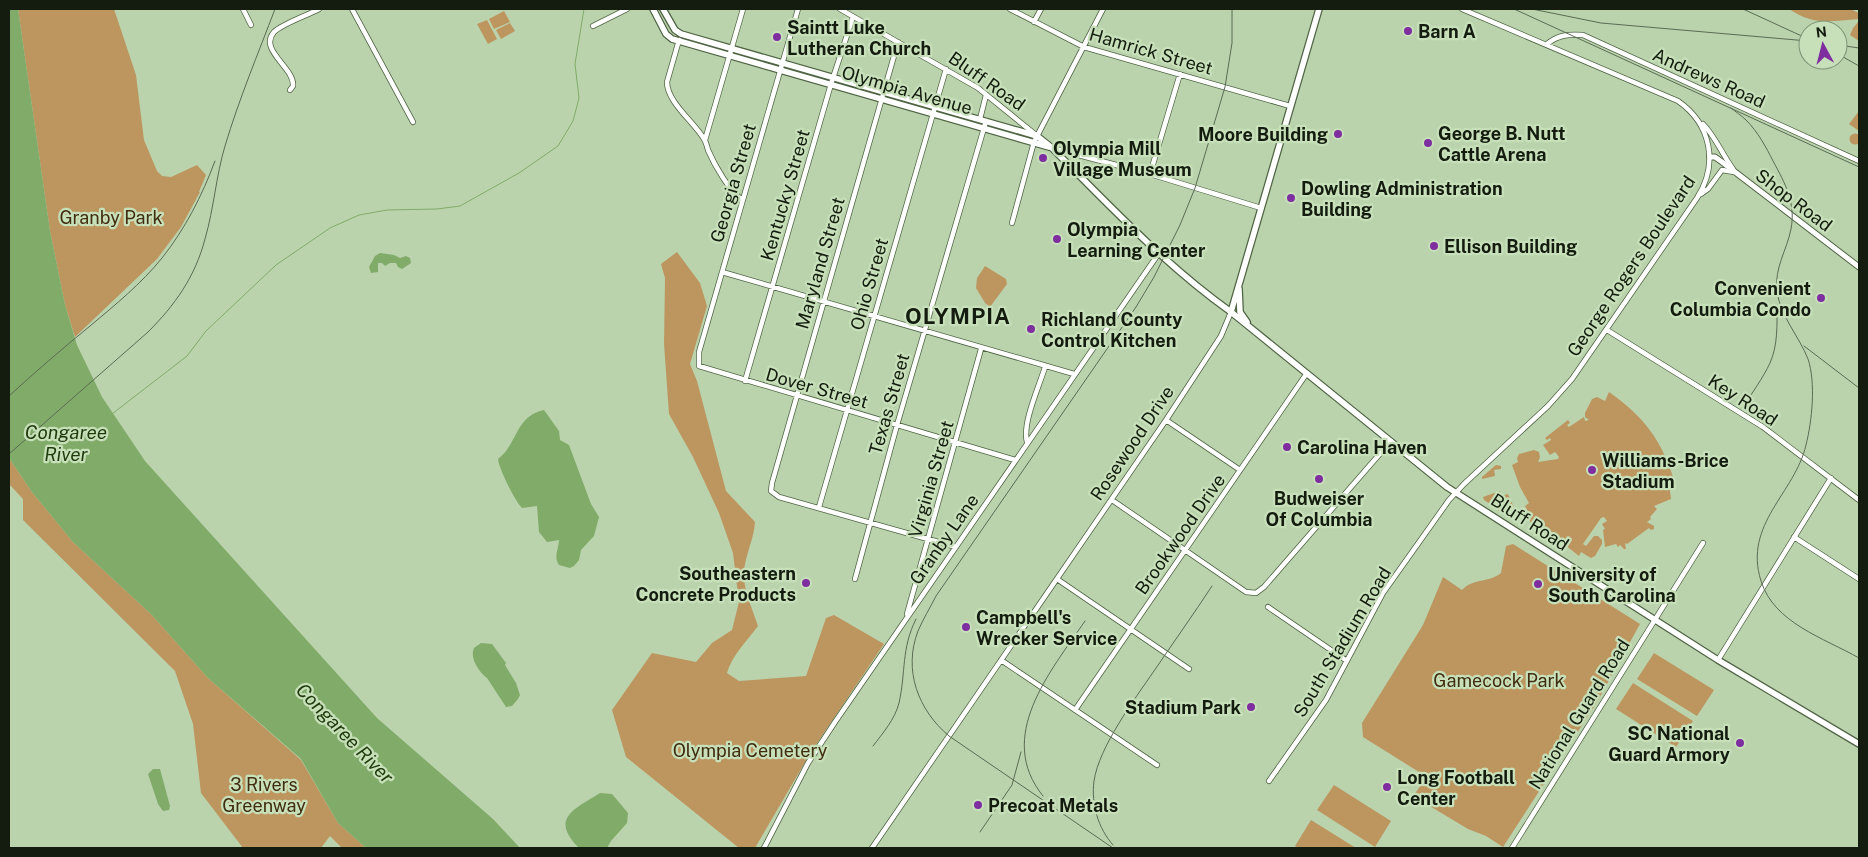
<svg xmlns="http://www.w3.org/2000/svg" width="1868" height="857" font-family="'Public Sans',sans-serif">
<rect width="100%" height="100%" fill="#bad3ad"/>
<!-- green -->
<path fill="#bd965f" d="M18,9H114L136,75L144,140L157,171L162,176L171,177L197,165L206,175L199,192H200L181,227L157,259L75,337L65,305L50,231Z
M1789,9H1850L1859,13V19C1831,21 1814,26 1789,9Z
M504,11L510,22L494,29L489,19Z
M487,20L497,39L488,44L477,24Z
M1858,22L1859,23V41L1850,35L1853,28Z
M510,23L515,31L501,39L496,30Z
M1859,111V131L1849,124Z
M1849.5 139a5.5 5.5 0 1 1 11 0a5.5 5.5 0 1 1-11 0Z
M677,252L700,283L707,306L690,364L697,381L726,491L755,522C754,537 748,549 745,564C740,584 752,607 758,626C747,641 732,655 727,673L739,681L806,676L826,618L834,615L884,644L811,752L755,848H739L626,757L612,710L652,653L696,662L712,643L732,630L739,602L733,553L719,513L693,457L669,414L664,344L665,278L661,264Z
M985,266L1006,279L1007,284L990,307L985,303L976,288L977,278Z
M1609,392C1643,416 1662,440 1674,480L1669,483L1671,499L1654,506L1657,509L1650,517L1651,519L1647,522L1654,526V529L1651,530L1649,528L1627,544L1625,543L1626,549H1624L1620,545L1618,547L1616,544L1605,547L1603,530L1605,529L1602,524L1607,521L1604,517L1601,518L1583,544L1586,546L1594,536H1598L1602,540V544L1595,556L1591,558L1581,552L1579,556L1551,534L1548,536L1539,527L1537,529L1534,526L1533,527L1529,519L1531,517L1525,506L1529,503L1520,487L1512,465L1518,462L1517,458L1519,454L1534,450L1539,452L1540,457L1538,462L1558,459L1559,457L1555,452L1550,455L1543,445L1551,440L1550,438L1547,440L1545,438L1568,420L1570,423L1567,425L1569,427L1584,417L1585,421L1589,420L1585,417V413L1592,399L1597,397L1605,401Z
M9,458L32,492L73,542L151,614L208,678L301,760L338,823L366,848H342L330,836L321,848H243L201,793L193,724L175,671L23,520V499L9,484Z
M1496,465L1501,466V469L1494,470L1495,476L1482,479V477Z
M1500,491L1502,496L1508,494L1510,499L1493,506L1484,500L1483,497Z
M1511,501L1516,511L1506,516L1495,508Z
M1513,544L1640,624L1597,702L1503,847L1486,836L1468,829L1413,796L1427,777L1363,737L1362,723L1423,625L1443,577L1462,590C1473,578 1489,583 1501,573L1506,546Z
M1654,653L1714,690L1697,716L1637,679Z
M1633,683L1693,721L1676,747L1616,709Z
M1334,785L1391,821L1375,847L1317,810Z
M1311,820L1356,848H1299L1295,846Z"/>
<!-- water -->
<path fill="#81ab69" d="M9,9H18L50,231L65,305L77,345L102,397L145,461L377,718L493,819L520,848H366L338,823L301,759L208,678L151,614L73,542L32,492L9,458Z
M380,253L394,255L400,258L406,256L410,258L411,263L402,269L398,267L396,263H390L385,266L382,263H378V272L371,273L369,267L375,256Z
M544,410L559,431L560,440L569,445L591,504L599,517L594,536L581,550L579,560L574,566L570,568L559,565C553,556 559,549 559,540L547,542L539,532L537,506L522,508C516,503 499,469 498,459C518,444 515,416 544,410Z
M481,643L492,644L506,663L505,665L516,683L520,695L518,699L512,706L506,707L487,678C480,673 469,658 474,648C476,646 479,645 481,643Z
M153,769H160L170,806L169,810L163,811L158,804L148,774Z
M600,793L612,794L628,813L627,823L611,841L607,848H579C549,818 575,809 600,793Z"/>
<g fill="none" stroke-linecap="round" stroke-linejoin="round">
<!-- stream -->
<path stroke="#81ab69" stroke-width="1" d="M112,414L187,356L206,331L276,265L330,228L359,215L387,210L437,209L460,206L519,173L558,146L573,121L579,98L575,64L584,9"/>
<!-- minor casing -->
<g stroke="#4f6443" stroke-width="6">
<path id="minor" d="M243,9L251,25
M352,9L413,122
M798,9L699,352V366L1015,460
M840,9L978,88L1036,135
M1010,9L1084,47L1290,106
M1034,22L1041,9
M593,26L627,9
M679,40L667,82C667,102 694,122 704,139C706,142 707,146 708,150C714,164 730,193 743,200
M898,42L772,483L771,491L779,497L956,547
M1547,44C1558,35 1568,34 1583,35L1859,161
M290,90L293,86C295,68 258,50 274,32C282,24 308,15 319,9
M980,119L986,95
M1703,124C1715,136 1722,154 1733,169
M705,140L743,9
M1052,148L1150,174L1261,208
M1150,174L1180,74
M1701,194L1708,189L1722,170L1734,172
M1012,223L1034,142L1103,9
M722,272L1074,374
M1607,330L1763,427L1859,500
M745,381L831,84L853,17
M1166,420L1240,470
M1027,442C1022,423 1039,387 1045,367
M1112,500L1246,592L1256,593L1264,587L1391,441
M819,507L946,69
M1794,537L1859,579
M855,579L897,425L986,121
M1057,579L1189,669
M1268,607L1347,661
M907,614L981,349
M1001,660L1157,765
M1718,660L1831,478
M1075,710L1307,373
M1269,781L1326,700L1383,593L1449,500L1464,484L1548,406L1572,379L1697,198C1719,164 1711,124 1678,101L1462,9
M764,848L808,763L835,722L1159,253
M872,848L1166,420L1221,336L1231,312
M1512,848L1703,543"/>
</g>
<!-- tertiary casing -->
<g stroke="#4f6443" stroke-width="7">
<path id="tertiary" d="M1710,157H1715L1722,162L1859,267"/>
</g>
<!-- secondary casing -->
<g stroke="#4f6443" stroke-width="8">
<path id="secondary" d="M653,9L666,34L672,39L1049,147
M663,9L675,30L681,34L1037,136L1052,148C1109,205 1165,265 1231,312L1447,487L1718,660L1859,744
M1239,289L1240,312L1247,322
M1231,312L1319,9"/>
</g>
<!-- minor -->
<use href="#minor" stroke="#fff" stroke-width="4.5"/>
<!-- tertiary -->
<use href="#tertiary" stroke="#fff" stroke-width="5"/>
<!-- secondary -->
<use href="#secondary" stroke="#fff" stroke-width="5.5"/>
<!-- rail -->
<path stroke="#5b6b53" stroke-width="1" d="M1514,9L1859,167
M1532,9L1601,23L1808,41
M1743,9L1806,38
M1838,45L1859,48
M1838,54L1859,66
M1731,108C1736,112 1742,116 1746,120C1758,132 1766,147 1773,161C1785,183 1796,203 1791,229C1787,250 1774,268 1777,291C1780,316 1799,336 1808,359C1816,383 1812,421 1806,445C1795,493 1743,524 1761,581C1774,623 1824,638 1859,658
M1804,346L1859,388
M9,396C35,372 62,349 90,326C115,305 141,284 162,258C185,229 202,196 215,161
M1743,407C1752,393 1763,378 1770,363C1778,345 1777,325 1777,305
M9,454L148,332C175,305 195,277 205,239C214,208 216,176 225,146C239,99 258,54 275,9
M873,746C883,733 895,719 899,703C906,672 901,649 916,619
M1043,796C995,737 1050,672 1085,621
M980,832L1012,785L1021,752
M1113,845C1098,828 1091,804 1094,781C1099,747 1134,700 1154,671C1173,643 1193,615 1212,586
M1113,848L949,736C918,710 903,670 918,631C923,619 930,608 936,596L1136,307L1154,277L1180,225L1195,188L1225,87L1232,43V9"/>
</g>
<!-- markers -->
<g fill="#7e2e9e" stroke="#c7e0ba" stroke-width="2">
<circle cx="1408" cy="31" r="5"/>
<circle cx="777" cy="37" r="5"/>
<circle cx="1338" cy="134" r="5"/>
<circle cx="1428" cy="143" r="5"/>
<circle cx="1043" cy="158" r="5"/>
<circle cx="1291" cy="198" r="5"/>
<circle cx="1057" cy="239" r="5"/>
<circle cx="1434" cy="246" r="5"/>
<circle cx="1821" cy="298" r="5"/>
<circle cx="1031" cy="329" r="5"/>
<circle cx="1287" cy="447" r="5"/>
<circle cx="1592" cy="470" r="5"/>
<circle cx="1319" cy="479" r="5"/>
<circle cx="806" cy="583" r="5"/>
<circle cx="1538" cy="584" r="5"/>
<circle cx="966" cy="627" r="5"/>
<circle cx="1251" cy="707" r="5"/>
<circle cx="1740" cy="743" r="5"/>
<circle cx="1387" cy="787" r="5"/>
<circle cx="978" cy="805" r="5"/>
</g>
<g text-anchor="middle" dominant-baseline="central" stroke-width="4.5" stroke-linejoin="round" paint-order="stroke">
<!-- poi labels -->
<g font-size="18" font-weight="bold" fill="#131c0e" stroke="#c7e0ba" text-anchor="start">
<text x="787" y="27">Saintt Luke<tspan x="787" dy="21">Lutheran Church</tspan></text>
<text x="1418" y="31">Barn A</text>
<text x="1438" y="133">George B. Nutt<tspan x="1438" dy="21">Cattle Arena</tspan></text>
<text x="1328" y="134" text-anchor="end">Moore Building</text>
<text x="1053" y="148">Olympia Mill<tspan x="1053" dy="21">Village Museum</tspan></text>
<text x="1301" y="188">Dowling Administration<tspan x="1301" dy="21">Building</tspan></text>
<text x="1067" y="229">Olympia<tspan x="1067" dy="21">Learning Center</tspan></text>
<text x="1444" y="246">Ellison Building</text>
<text x="1811" y="288" text-anchor="end">Convenient<tspan x="1811" dy="21">Columbia Condo</tspan></text>
<text x="1041" y="319">Richland County<tspan x="1041" dy="21">Control Kitchen</tspan></text>
<text x="1297" y="447">Carolina Haven</text>
<text x="1602" y="460">Williams-Brice<tspan x="1602" dy="21">Stadium</tspan></text>
<text x="1319" y="498" text-anchor="middle">Budweiser<tspan x="1319" dy="21">Of Columbia</tspan></text>
<text x="796" y="573" text-anchor="end">Southeastern<tspan x="796" dy="21">Concrete Products</tspan></text>
<text x="1548" y="574">University of<tspan x="1548" dy="21">South Carolina</tspan></text>
<text x="976" y="617">Campbell's<tspan x="976" dy="21">Wrecker Service</tspan></text>
<text x="1241" y="707" text-anchor="end">Stadium Park</text>
<text x="1730" y="733" text-anchor="end">SC National<tspan x="1730" dy="21">Guard Armory</tspan></text>
<text x="1397" y="777">Long Football<tspan x="1397" dy="21">Center</tspan></text>
<text x="988" y="805">Precoat Metals</text>
</g>
<!-- street labels -->
<g font-size="18" fill="#131c0e" stroke="#c7e0ba">
<text transform="translate(1151 51) rotate(16)">Hamrick Street</text>
<text transform="translate(1709 78) rotate(24)">Andrews Road</text>
<text transform="translate(987 81) rotate(35)">Bluff Road</text>
<text transform="translate(907 90) rotate(16)">Olympia Avenue</text>
<text transform="translate(733 183) rotate(-74)">Georgia Street</text>
<text transform="translate(785 195) rotate(-74)">Kentucky Street</text>
<text transform="translate(1794 200) rotate(37)">Shop Road</text>
<text transform="translate(820 263) rotate(-74)">Maryland Street</text>
<text transform="translate(1631 266) rotate(-56)">George Rogers Boulevard</text>
<text transform="translate(869 284) rotate(-74)">Ohio Street</text>
<text transform="translate(817 388) rotate(16)">Dover Street</text>
<text transform="translate(1743 400) rotate(33)">Key Road</text>
<text transform="translate(889 404) rotate(-74)">Texas Street</text>
<text transform="translate(1132 443) rotate(-56)">Rosewood Drive</text>
<text transform="translate(931 479) rotate(-74)">Virginia Street</text>
<text transform="translate(1530 522) rotate(33)">Bluff Road</text>
<text transform="translate(1180 534) rotate(-55)">Brookwood Drive</text>
<text transform="translate(944 539) rotate(-55)">Granby Lane</text>
<text transform="translate(1342 642) rotate(-59)">South Stadium Road</text>
<text transform="translate(1579 714) rotate(-58)">National Guard Road</text>
</g>
<!-- park labels -->
<g font-size="18" fill="#402c0e" stroke="#c7e0ba">
<text x="111" y="217">Granby Park</text>
<text x="1499" y="680">Gamecock Park</text>
<text x="750" y="750">Olympia Cemetery</text>
<text x="264" y="784">3 Rivers<tspan x="264" dy="21">Greenway</tspan></text>
</g>
<!-- water labels -->
<g font-size="19" font-style="italic" fill="#1f3b0c" stroke="#c7e0ba">
<text x="66" y="432">Congaree<tspan x="66" dy="22">River</tspan></text>
<text transform="translate(345 733) rotate(46)">Congaree River</text>
</g>
<!-- district labels -->
<g font-size="22" font-weight="bold" letter-spacing="1" fill="#131c0e" stroke="#c7e0ba">
<text x="958" y="316">OLYMPIA</text>
</g>
</g>
<!-- border -->
<rect width="1868" height="857" fill="none" stroke="#131c0e" stroke-width="20"/>
<!-- north arrow -->
<g transform="translate(1823 45) rotate(353)"><circle r="24" fill="#c7e0ba" stroke="#7f9275"/>
<path d="M0-4L9 19L0 12L-9 19Z" fill="#7e2e9e"/>
<text y="-8" font-size="14" font-weight="bold" text-anchor="middle" fill="#131c0e">N</text>
</g>
</svg>
